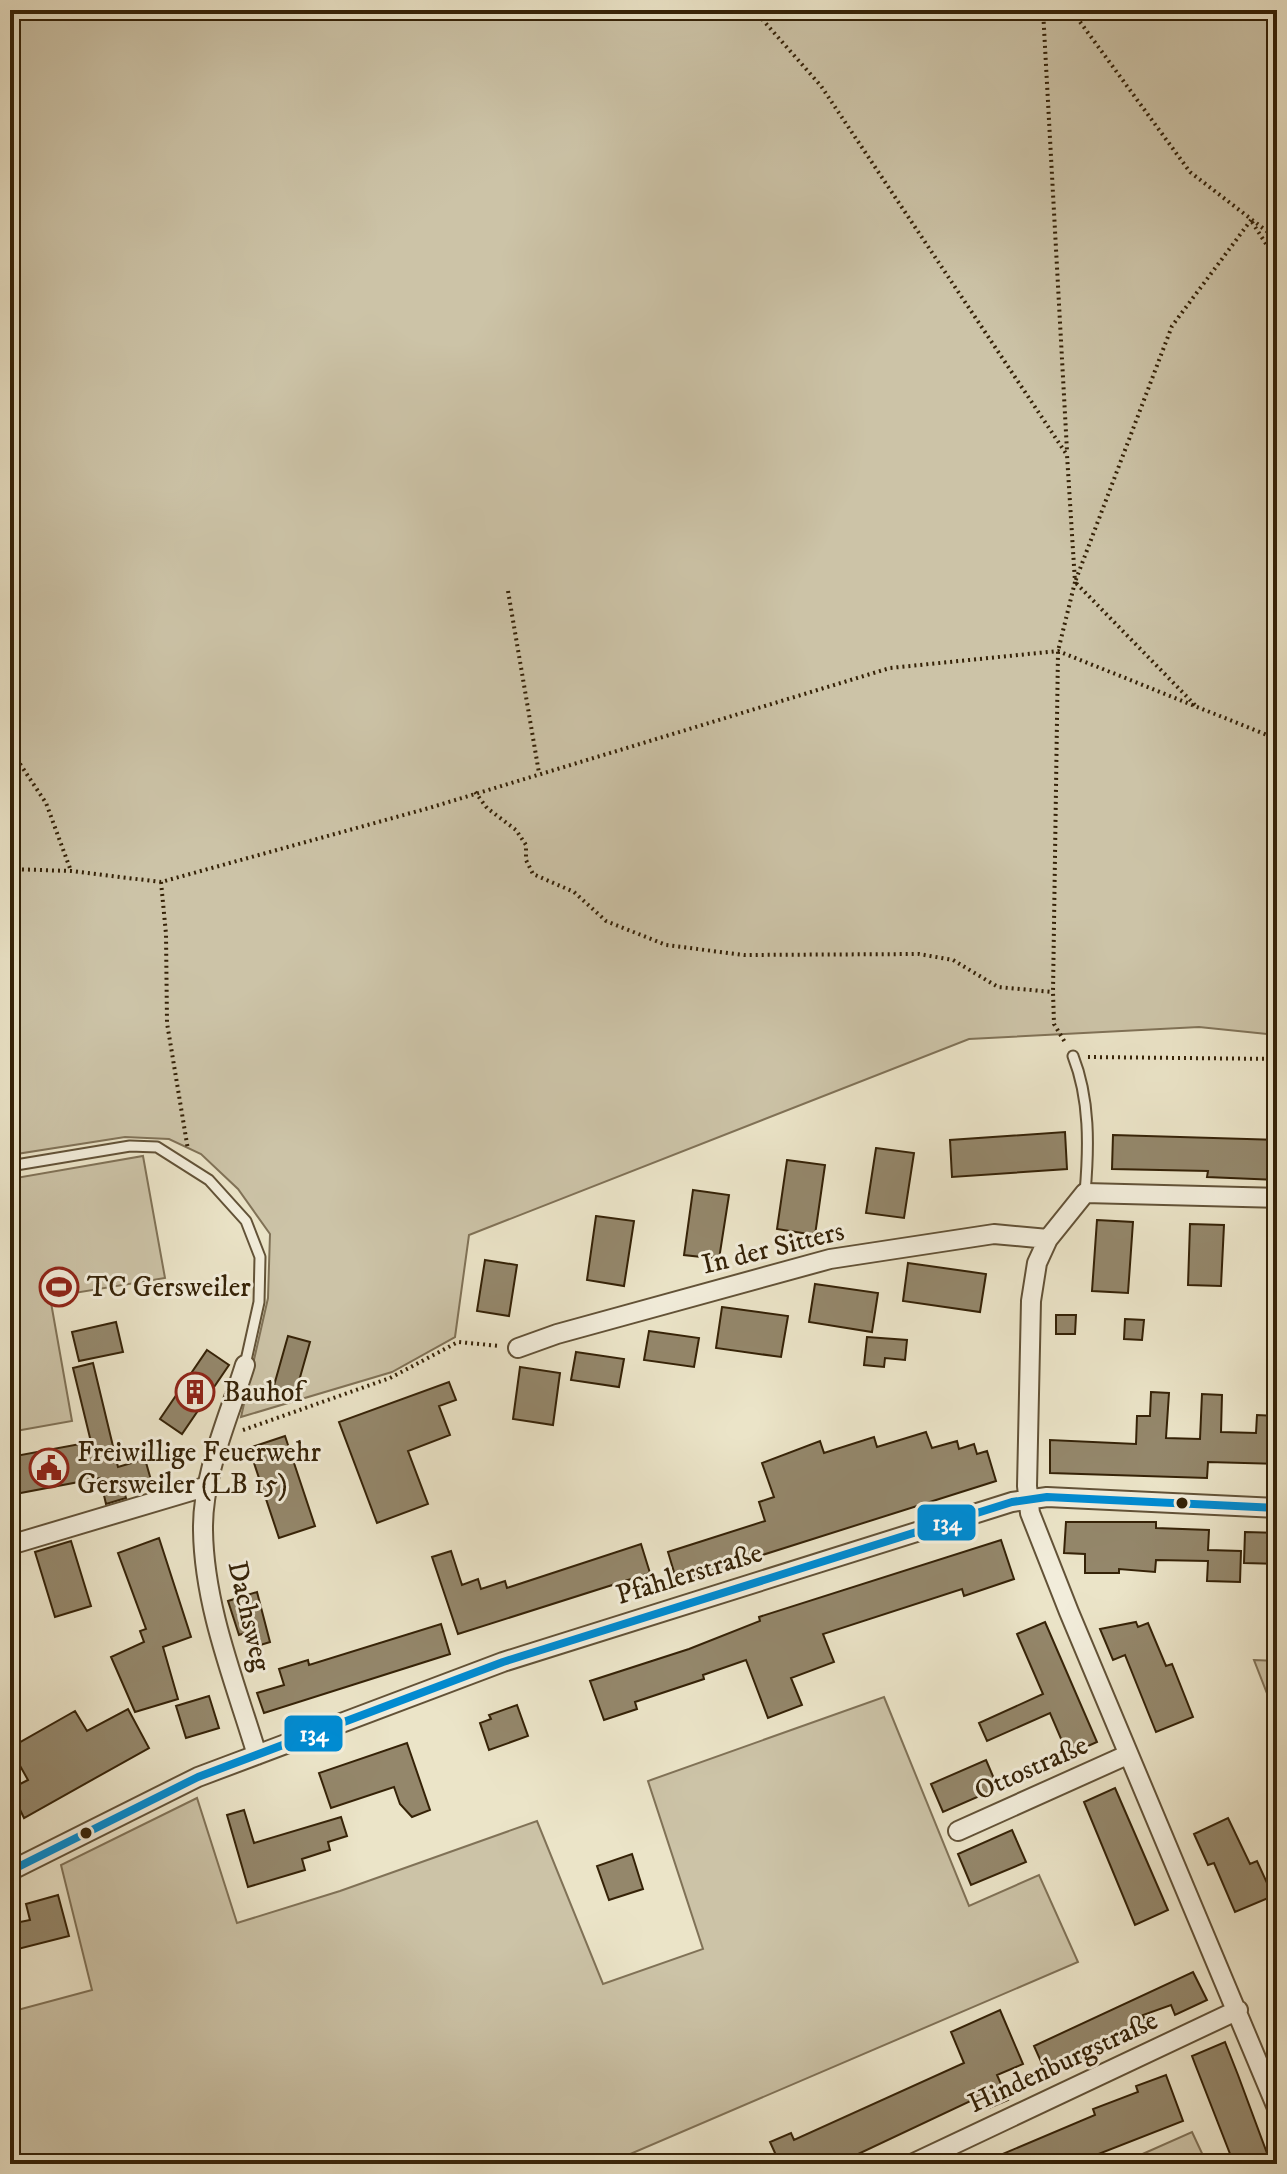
<svg xmlns="http://www.w3.org/2000/svg" width="1287" height="2174" font-family="'IM FELL DW Pica',serif">
<rect width="100%" height="100%" fill="#ebe4c8"/>
<filter id="stains"><feTurbulence type="fractalNoise" baseFrequency=".0025" numOctaves="4"/><feColorMatrix values="0 0 0 0 .2 0 0 0 0 .09 0 0 0 0 .02 0 0 0 .5 -.17"/></filter>
<radialGradient id="worn" r=".72"><stop offset=".6" stop-color="#630" stop-opacity="0"/><stop offset="1" stop-color="#630" stop-opacity=".3"/></radialGradient>
<!-- green -->
<path fill="#ccc3a7" stroke="#807257" stroke-width="2" d="M10,10H1277V1035L1199,1027L969,1039L469,1235L455,1337L392,1372L241,1417L268,1298L270,1234L238,1189L201,1154L169,1139L125,1137L10,1155Z
M143,1156L165,1278L50,1297L72,1421L10,1432V1179Z
M1254,1660L1277,1661V1719Z
M884,1697L969,1906L1039,1875L1078,1962L607,2164H10V2012L92,1990L61,1865L197,1798L237,1923L340,1891L537,1821L603,1984L703,1949L648,1781Z
M1192,2132L1207,2164H1129V2160Z"/>
<!-- building -->
<path fill="#94876b" stroke="#352207" stroke-width="2" d="M1065,1132L1067,1169L952,1177L950,1140Z
M1113,1135L1277,1140V1180L1207,1177L1208,1171L1112,1169Z
M876,1148L914,1153L904,1218L866,1213Z
M787,1160L825,1165L815,1235L777,1229Z
M693,1190L729,1195L719,1259L684,1255Z
M596,1216L634,1221L624,1286L587,1280Z
M1097,1220L1133,1222L1128,1293L1092,1291Z
M1190,1224L1224,1225L1221,1286L1188,1285Z
M485,1260L517,1265L509,1316L477,1311Z
M908,1263L986,1274L980,1312L903,1301Z
M815,1284L878,1293L872,1332L809,1322Z
M722,1307L788,1316L781,1357L716,1348Z
M1056,1315H1076L1075,1334H1056Z
M1125,1319L1144,1320L1142,1340L1124,1339Z
M116,1322L123,1352L79,1361L72,1332Z
M649,1331L699,1338L694,1367L644,1360Z
M288,1336L310,1342L295,1395L273,1389Z
M867,1337L907,1340L905,1360L885,1358L884,1367L864,1365Z
M207,1350L229,1365L182,1434L160,1419Z
M576,1352L624,1359L619,1387L571,1380Z
M93,1363L118,1467L145,1459L151,1480L123,1488L126,1498L106,1504L100,1478L10,1495V1457L91,1442L73,1368Z
M520,1367L560,1373L553,1425L513,1419Z
M449,1382L456,1400L439,1406L450,1435L408,1451L428,1504L377,1523L339,1422Z
M1151,1392L1169,1393L1166,1438L1200,1439L1202,1394L1222,1395L1221,1432L1256,1433L1257,1415L1277,1416V1464L1208,1462L1207,1478L1050,1473V1440L1136,1444L1137,1416H1150Z
M926,1432L932,1448L957,1441L959,1449L974,1444L977,1454L987,1451L996,1481L677,1582L668,1552L765,1521L759,1502L774,1497L762,1463L820,1441L824,1453L874,1437L877,1447Z
M285,1436L315,1526L279,1538L249,1448Z
M1066,1522H1156V1528L1209,1530L1208,1550L1241,1551L1240,1582L1207,1581L1208,1561L1156,1560L1155,1572L1119,1569V1573H1085V1554L1064,1553Z
M1245,1532L1277,1533V1564L1244,1563Z
M159,1538L191,1637L163,1647L178,1699L135,1712L111,1657L144,1642L140,1631L146,1629L118,1553Z
M1001,1540L1014,1579L964,1596L962,1589L823,1634L834,1662L791,1678L802,1705L768,1718L746,1660L703,1675L704,1679L635,1702L637,1709L604,1720L590,1681L689,1649L760,1621L759,1617Z
M71,1541L91,1606L55,1617L35,1552Z
M641,1544L650,1573L458,1634L432,1557L451,1551L462,1585L478,1579L481,1589L505,1581L507,1588Z
M257,1592L270,1642L251,1648L245,1633L239,1635L228,1601Z
M1045,1622L1097,1742L1068,1755L1050,1713L987,1741L979,1723L1043,1694L1017,1634Z
M1136,1622L1138,1627L1148,1623L1166,1666L1172,1664L1193,1717L1156,1732L1125,1655L1113,1660L1100,1629Z
M441,1624L450,1654L264,1713L257,1693L284,1685L279,1669L308,1660L309,1665Z
M209,1696L219,1728L186,1738L176,1706Z
M517,1705L528,1736L489,1750L480,1723L491,1719L489,1715Z
M128,1709L149,1748L24,1818L10,1789L28,1780L10,1748L75,1711L87,1731Z
M407,1743L430,1810L412,1817L400,1804L394,1787L331,1808L319,1773Z
M986,1760L998,1788L943,1812L931,1784Z
M1115,1788L1168,1910L1135,1925L1084,1802Z
M244,1810L254,1843L341,1817L347,1836L328,1842L330,1850L302,1859L305,1870L248,1887L227,1815Z
M1228,1818L1250,1864L1257,1861L1273,1896L1235,1912L1214,1863L1208,1865L1194,1834Z
M1012,1830L1026,1862L971,1885L958,1854Z
M632,1854L643,1889L609,1900L597,1866Z
M58,1895L69,1936L10,1951V1924L30,1920L26,1904Z
M1193,1972L1207,2000L1175,2015L1171,2005L1143,2015L1148,2028L1047,2075L1034,2046Z
M1000,2010L1023,2064L997,2075L1008,2100L989,2108L983,2095L858,2154L862,2164H780L770,2142L791,2133L794,2140L964,2063L951,2032Z
M1225,2042L1238,2075L1271,2164H1234L1195,2064L1192,2056Z
M1166,2075L1183,2121L1073,2164H979L1095,2115L1093,2109L1138,2092L1136,2086Z"/>
<g fill="none" stroke-linecap="round" stroke-linejoin="round">
<!-- service casing -->
<g stroke="#625237" stroke-width="13">
<path id="service" d="M1073,1056C1090,1099 1089,1147 1085,1193
M10,1166L130,1146L157,1147L209,1180L246,1221L260,1257L259,1302L245,1365"/>
</g>
<!-- minor casing -->
<g stroke="#625237" stroke-width="22">
<path id="minor" d="M1277,1198L1085,1193L1048,1239L1037,1263L1031,1301L1027,1486L1030,1513L1069,1612L1277,2108
M518,1348L557,1334L830,1259L994,1234L1048,1239
M245,1365C229,1417 202,1475 203,1530C204,1607 235,1682 257,1755
M10,1545L208,1486
M958,1831L1127,1755
M10,1871L198,1777L503,1662L1012,1502L1047,1497L1277,1508
M912,2164L1238,2010"/>
</g>
<!-- path -->
<path stroke="#352207" stroke-width="4" stroke-dasharray="2 4" stroke-linecap="butt" d="M754,10L821,86L1067,455L1075,582L1058,651L1053,992L1054,1024L1066,1044
M1043,10L1067,451
M1067,10L1075,15L1190,172L1277,239
M1252,222L1277,261
M508,591L539,773
M1195,705L1075,582L1172,326L1251,220
M10,749L46,803L71,871
M475,792L487,808L516,830L526,845V860L533,874L574,892L606,921L666,945L744,955L919,954L953,960L998,987L1053,992
M10,869L71,871L161,882L429,808L890,668L1058,651L1277,739
M161,882L166,934L167,1023L188,1150
M1088,1057L1277,1059
M243,1430L390,1378L458,1342L500,1346"/>
<!-- service -->
<use href="#service" stroke="#f2eddb" stroke-width="9"/>
<!-- minor -->
<use href="#minor" stroke="#f2eddb" stroke-width="18"/>
<!-- bus-1 casing -->
<g stroke="#f2eddb" stroke-width="14">
<path id="bus-1" d="M10,1871L198,1777L503,1662L1012,1502L1047,1497L1277,1508"/>
</g>
<!-- bus-1 -->
<use href="#bus-1" stroke="#008bd2" stroke-width="8"/>
</g>
<!-- icons -->
<defs>
<g id="stadium-ring" transform="scale(2)"><circle r="9.5" fill="#f2eddb" stroke="#8f2418" stroke-width="1.5"/><path d="M0-5a6.5 5 0 1 0 0 10a6.5 5 0 1 0 0-10ZM-3.5-1.8h7v3.6h-7Z" fill="#8f2418"/></g>
<g id="building-ring" transform="scale(2)"><circle r="9.5" fill="#f2eddb" stroke="#8f2418" stroke-width="1.5"/><path d="M-4-6H4V6H1V3H-1V6H-4ZM-2.5-4.3h1.7v1.8h-1.7ZM.8-4.3h1.7v1.8H.8ZM-2.5-1h1.7V.8h-1.7ZM.8-1h1.7V.8H.8Z" fill="#8f2418"/></g>
<g id="civic-ring" transform="scale(2)"><circle r="9.5" fill="#f2eddb" stroke="#8f2418" stroke-width="1.5"/><path d="M-.6-6.5H3V-4.5H.6V-3L4-1V1h2V6H-6V1h2V-1L-.6-3ZM-1.2 2.5V6h2.4V2.5Z" fill="#8f2418"/></g>
</defs>
<g fill-rule="evenodd">
<use href="#stadium-ring" x="59" y="1287"/>
<use href="#building-ring" x="195" y="1392"/>
<use href="#civic-ring" x="49" y="1468"/>
</g>
<!-- markers -->
<g fill="#352207" stroke="#f2eddb" stroke-width="3">
<circle cx="1182" cy="1503" r="7"/>
<circle cx="86" cy="1833" r="7"/>
</g>
<g text-anchor="middle" dominant-baseline="central" stroke-width="6" stroke-linejoin="round" paint-order="stroke">
<!-- street labels -->
<g font-size="28" fill="#352207" stroke="#f2eddb">
<text transform="translate(773 1248) rotate(-14)">In der Sitters</text>
<text transform="translate(689 1574) rotate(-17)">Pfählerstraße</text>
<text transform="translate(249 1616) rotate(77)">Dachsweg</text>
<text transform="translate(1031 1768) rotate(-24)">Ottostraße</text>
<text transform="translate(1063 2062) rotate(-25)">Hindenburgstraße</text>
</g>
<!-- poi labels -->
<g font-size="28" fill="#352207" stroke="#f2eddb" text-anchor="start">
<text x="87" y="1287">TC Gersweiler</text>
<text x="223" y="1392">Bauhof</text>
<text x="77" y="1452">Freiwillige Feuerwehr<tspan x="77" dy="32">Gersweiler (LB 15)</tspan></text>
</g>
</g>
<g stroke="#f2eddb" stroke-width="3">
<rect x="916" y="1503" width="61" height="39" rx="8" fill="#008bd2"/>
<rect x="283" y="1714" width="61" height="39" rx="8" fill="#008bd2"/>
</g>
<g font-size="22" text-anchor="middle" font-weight="bold" fill="#fff">
<text x="947" y="1530">134</text>
<text x="314" y="1741">134</text>
</g>
<!-- margin -->
<rect width="1287" height="2174" fill="none" stroke="#ebe4c8" stroke-width="40"/>
<rect x="12" y="12" width="1263" height="2150" fill="none" stroke="#352207" stroke-width="4"/>
<rect x="20" y="20" width="1247" height="2134" fill="none" stroke="#352207" stroke-width="2"/>
<rect width="100%" height="100%" filter="url(#stains)"/>
<rect width="100%" height="100%" fill="url(#worn)"/>
</svg>
